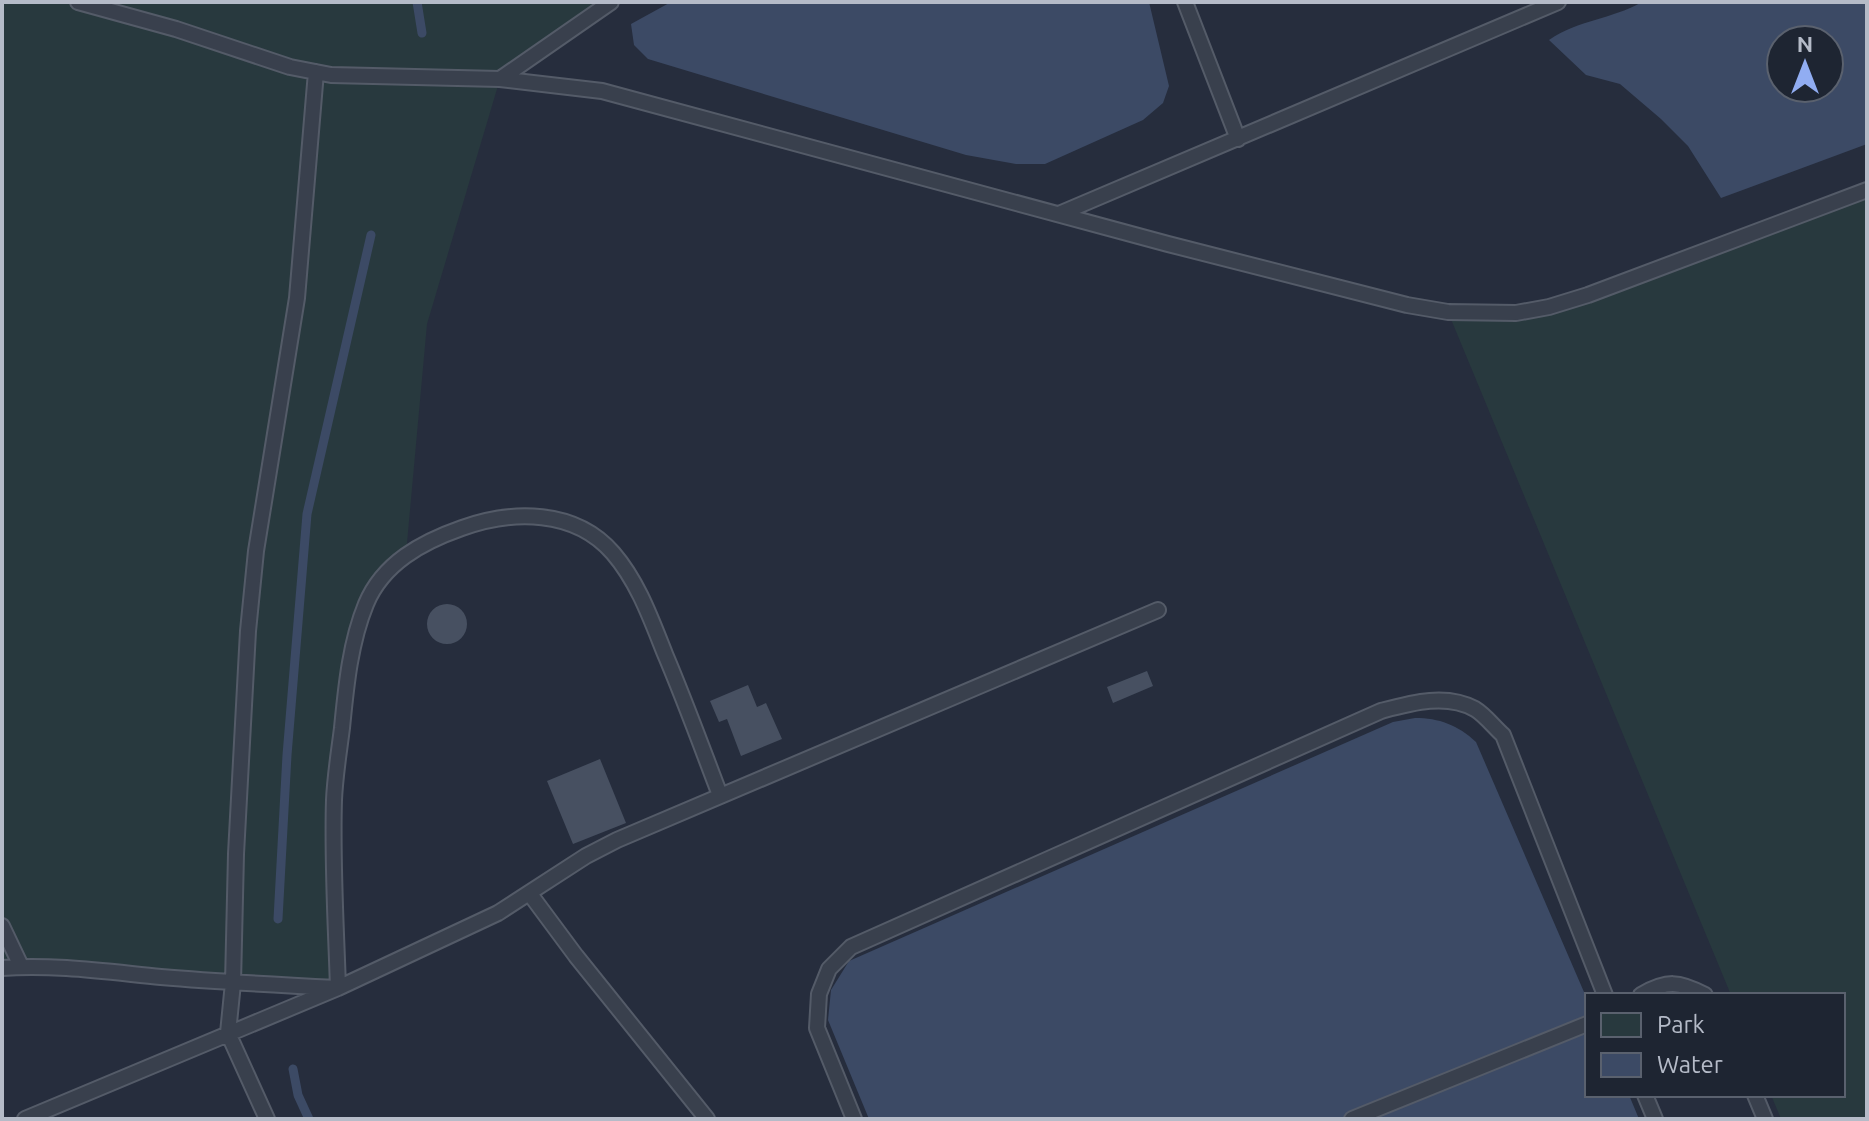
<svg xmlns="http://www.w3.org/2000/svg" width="1869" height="1121" font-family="Ubuntu,sans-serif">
<rect width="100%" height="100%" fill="#262d3d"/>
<!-- green -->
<path fill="#28393e" d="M2,2H611L500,79L427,324L406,554L366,602L334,799L338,988L2,968Z
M1867,190V1119H1781L1771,1095H1843V995H1731L1448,312L1549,307Z"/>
<!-- water -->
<path fill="#3c4a65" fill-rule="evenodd" d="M671,2H1149L1169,86L1163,103L1143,120L1045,164H1016L966,155L648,59L634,45L631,24Z
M1642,2H1867V144L1721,198L1688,146L1661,119L1620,84L1586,75L1549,40C1580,19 1610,20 1642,2ZM1781,40H1829V88H1781Z
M1415,718C1439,718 1458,725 1476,742L1587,999V1095H1629L1639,1119H869L828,1020L831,990L849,961L1393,722Z"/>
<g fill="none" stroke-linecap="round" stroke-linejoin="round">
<!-- stream -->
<path stroke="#3c4a65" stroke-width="9" d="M417,2L422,33
M278,919L287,755L307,514L371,235
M293,1069L298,1095L309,1119"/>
</g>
<!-- building -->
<path fill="#475061" d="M427 624a20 20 0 1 1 40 0a20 20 0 1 1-40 0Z
M1147,671L1153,686L1113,703L1107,687Z
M748,685L757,707L766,703L782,739L741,756L727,719L719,722L710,701Z
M600,759L626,823L573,844L547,781Z"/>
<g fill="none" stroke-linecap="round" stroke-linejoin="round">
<!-- service casing -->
<g stroke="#545b68" stroke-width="18">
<path id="service" d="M78,2L176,29L290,67L331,75L500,79L602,91L1168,244L1407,305L1448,312L1516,313L1549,307L1588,295L1867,190
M1185,2L1238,139
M500,79L611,2
M1059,214L1558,2
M530,894L576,956L707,1119
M2,926L21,966
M2,968C54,964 109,972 161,977C220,982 279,985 338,988C336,925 332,863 334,800C335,776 339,752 342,728C346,687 350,643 366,604C383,563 422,542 462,528C512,510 575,509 613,553C638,582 651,619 665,654C685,701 702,748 720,795
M1641,995C1667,980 1679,981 1705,995
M1645,1095L1655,1119
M1755,1095L1765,1119
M25,1119L338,988L498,913L586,856L617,840L1158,610
M267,1119L228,1033L233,983L236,854L248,631L256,551L297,298L316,72
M854,1119L817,1028L819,994L829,969L851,947L1381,711C1411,703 1446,693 1475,709C1485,715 1494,727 1503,735L1605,995
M1352,1119L1587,1024"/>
</g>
<!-- service -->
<use href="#service" stroke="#39404d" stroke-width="14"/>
</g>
<!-- border -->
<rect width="1869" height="1121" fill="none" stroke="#b5bbc8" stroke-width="8"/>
<!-- legend -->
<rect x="1585" y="993" width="260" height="104" fill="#1e2532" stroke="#5a616e" stroke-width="2"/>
<rect x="1601" y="1013" width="40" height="24" fill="#28393e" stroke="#5a616e" stroke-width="2"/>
<text x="1657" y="1033" font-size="24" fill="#b5bbc8">Park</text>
<rect x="1601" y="1053" width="40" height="24" fill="#3c4a65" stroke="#5a616e" stroke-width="2"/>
<text x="1657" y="1073" font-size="24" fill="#b5bbc8">Water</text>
<!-- north arrow -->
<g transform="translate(1805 64)"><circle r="38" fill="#1e2532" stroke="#5a616e" stroke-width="2"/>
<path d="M0-6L14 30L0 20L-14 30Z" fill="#91adf2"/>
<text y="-12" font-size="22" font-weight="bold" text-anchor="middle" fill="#b5bbc8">N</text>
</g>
</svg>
